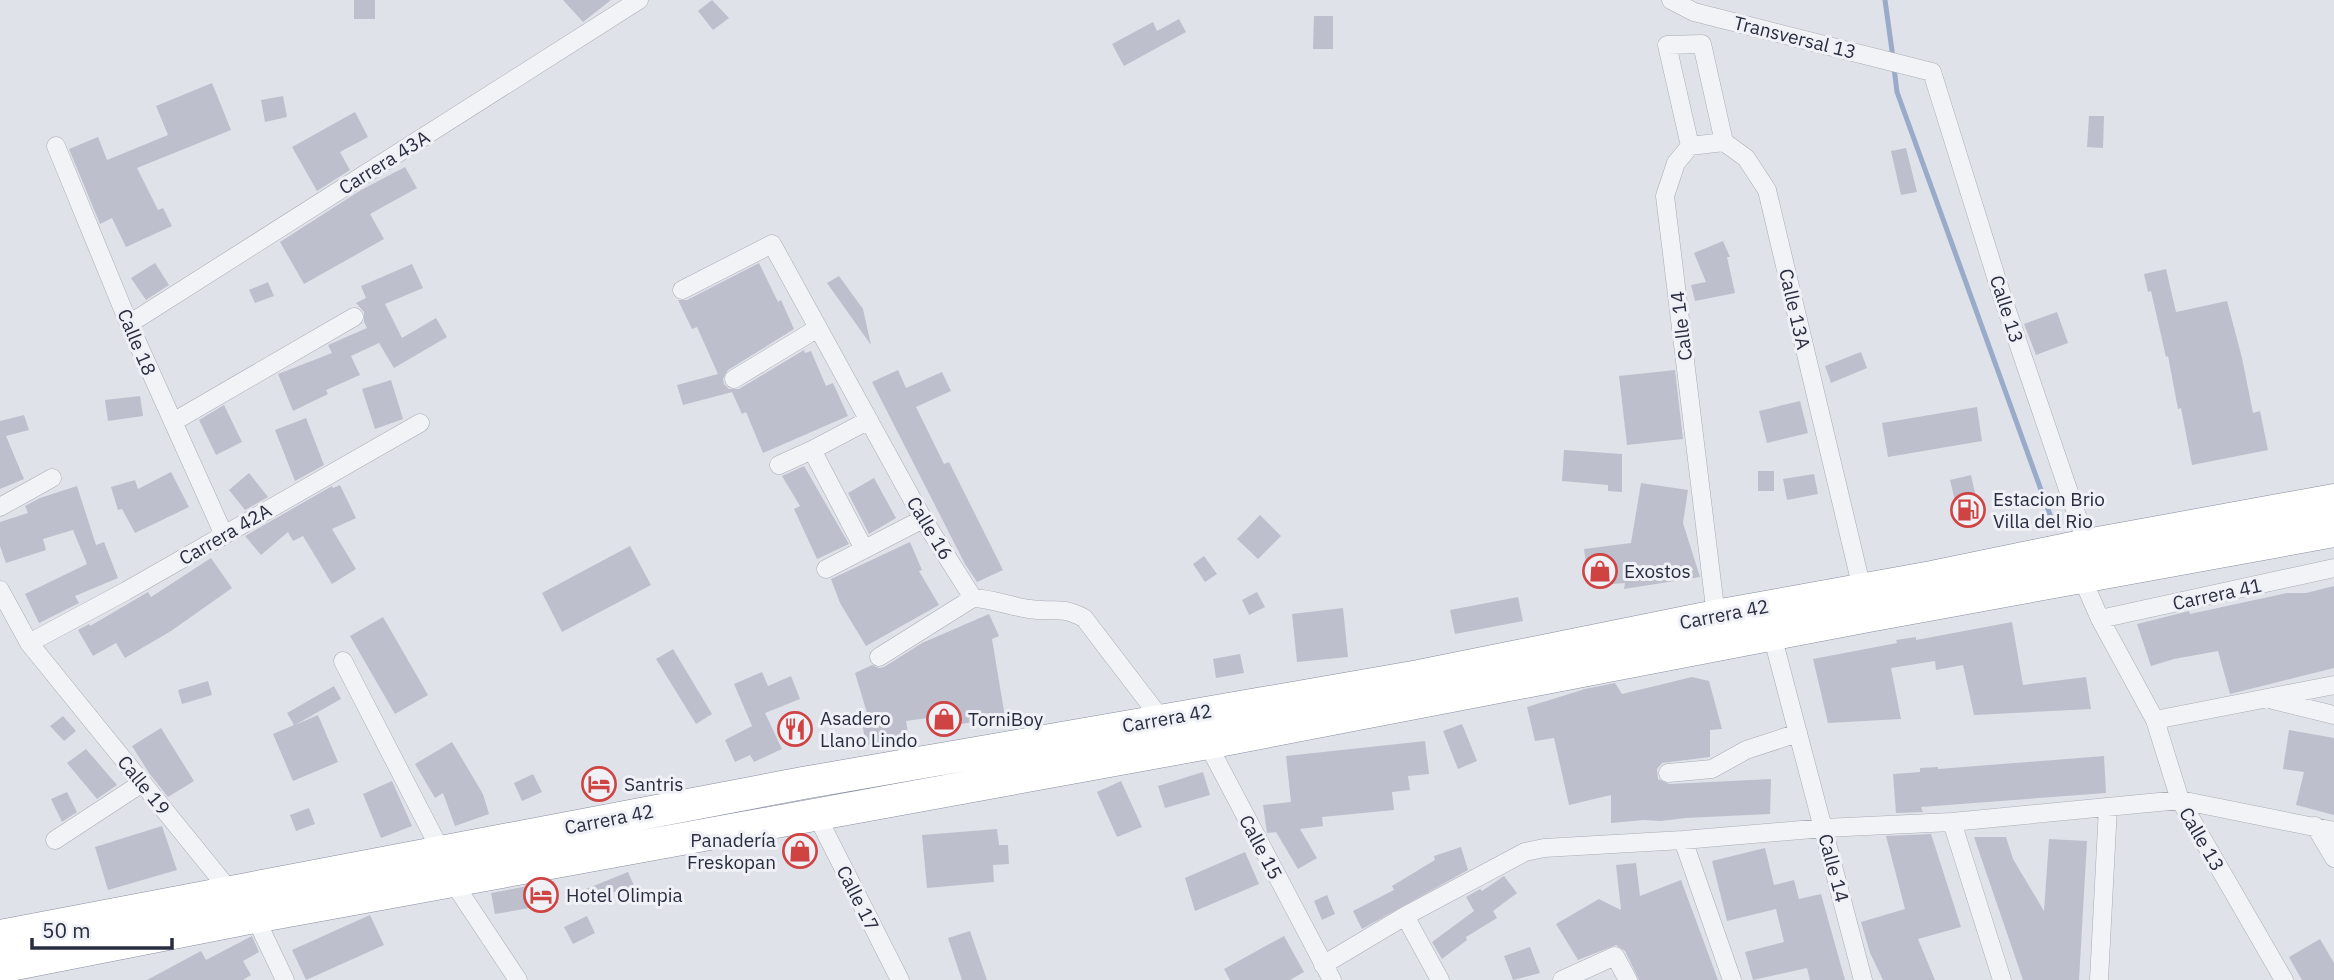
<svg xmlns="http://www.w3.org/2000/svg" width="2334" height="980" font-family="'IBM Plex Sans',sans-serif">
<rect width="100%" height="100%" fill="#dfe2e9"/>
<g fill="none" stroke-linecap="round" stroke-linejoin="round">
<!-- stream -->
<path stroke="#9aaac9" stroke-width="5" d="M1885,0L1893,58
M1894,68L1897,92L2053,523"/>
</g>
<!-- building -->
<path fill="#bdc0cc" d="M354,0H375V19H354Z
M563,0H611L583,22Z
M712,0L729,18L713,30L698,11Z
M1314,16H1333V49H1313Z
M1179,19L1186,32L1124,66L1112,44L1153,22L1157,31Z
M212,83L231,130L137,168L158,210L163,208L172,226L126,247L112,218L100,224L69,149L98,137L107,160L168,135L156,106Z
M283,96L287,117L265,122L261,100Z
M355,112L368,137L340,152L350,170L317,191L292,147Z
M2089,116H2104L2103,148L2087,147Z
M1906,148L1917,192L1901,195L1891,151Z
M405,167L417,188L370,214L384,239L304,284L280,242L361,190Z
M1723,241L1730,257H1727L1735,293L1695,301L1691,285L1706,282L1694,253Z
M155,263L169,285L146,300L131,278Z
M759,263L778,302L781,300L794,329L728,370L723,379L724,384L729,389H739L804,350L805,353L811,351L826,386L833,383L848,416L763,453L746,412L742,414L732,392L683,405L677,385L718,374L697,327L692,329L678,300H687Z
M412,264L423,288L385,304L402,338L436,318L447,337L394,368L379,343L351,356L360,375L326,390L328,394L293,411L278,374L332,353L328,345L367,328L364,322V312L356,303L366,298L361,286Z
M2166,269L2176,312L2227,301L2242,358L2253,413L2260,411L2268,450L2192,465L2181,408L2178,409L2168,356L2166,357L2151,291L2148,292L2144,274Z
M839,276L863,309L871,345L827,283Z
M268,282L274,296L255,303L249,290Z
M2057,312L2068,343L2036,355L2024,324Z
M1861,352L1867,368L1831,383L1825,366Z
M898,370L906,388L942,372L951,391L916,407L944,464L949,462L1003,570L977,582L965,564L872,382Z
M1675,370L1683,439L1627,445L1619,376Z
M391,380L403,419L375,429L362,389Z
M140,396L143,416L108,421L105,400Z
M1800,401L1808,433L1767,443L1759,411Z
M224,405L242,442L216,455L199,420Z
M1977,407L1982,441L1888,457L1882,423Z
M24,415L29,430L6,436L24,479L0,489V421Z
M306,418L324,465L295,481L275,430Z
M1564,450L1622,454V492L1608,491V485L1562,481Z
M804,466L849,544L817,559L794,509L800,506L782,476Z
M1758,471H1774V491H1758Z
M171,472L189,507L135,533L122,509L118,510L111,487L135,480L138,489Z
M249,473L268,497L245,510L229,490Z
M1814,474L1818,494L1787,500L1783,479Z
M1971,475L1981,520L1961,525L1950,480Z
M874,478L896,518L869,534L848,493Z
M1641,483L1688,490L1683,523L1700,577L1624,589L1625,583L1589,586L1584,549L1631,543Z
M340,485L356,518L332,529L356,569L332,584L303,536L293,541L288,532L261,555L245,536L332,486L333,488Z
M77,486L96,545L104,542L118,578L75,596L79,603L39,623L25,594L87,564L73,530L43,539L46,550L6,563L0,546V522L28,513L25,506L40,498Z
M1260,515L1281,536L1258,559L1237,539Z
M910,542L922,570L919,571L939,605L866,646L840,603L831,579Z
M630,546L651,585L562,632L542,593Z
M1204,556L1217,574L1205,582L1193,564Z
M211,558L232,588L171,631L125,658L116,643L93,656L78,630L89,624L90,626L148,592L151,597Z
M2334,586V668L2230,694L2218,651L2174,659L2151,666L2137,624L2189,611L2190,614L2287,593H2306Z
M1257,592L1265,607L1249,615L1242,600Z
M1518,597L1523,621L1455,634L1450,610Z
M1343,608L1348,657L1297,662L1292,614Z
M989,614L999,636L992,639L1005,717L936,728L935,717L906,721L909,738L866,745L861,717L868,716L855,673L872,665L879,668L884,667L922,643Z
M383,617L428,695L395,714L350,636Z
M2012,622L2023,685L2086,677L2091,709L1974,715L1963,665L1936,670L1935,661L1891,668L1901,719L1828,723L1813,659L1897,643L1896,640L1916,637V640Z
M673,649L712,714L696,724L656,659Z
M1240,654L1244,673L1216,678L1213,659Z
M762,672L768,686L791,676L800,699L765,713L782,749L754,762L750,755L735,762L725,740L752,726L734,684Z
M1692,677L1709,681L1722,729L1710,730V757L1662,763L1657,769L1658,779L1669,784L1771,779L1770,814L1685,818L1661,821L1644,820L1611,823V795L1569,805L1554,738L1535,741L1527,707L1585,689L1615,683L1622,694Z
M208,681L212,695L182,704L178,690Z
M334,686L341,699L295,725L318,715L338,762L293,781L273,734L294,725L287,713Z
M63,716L76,731L64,741L50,726Z
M1462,724L1477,761L1458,769L1443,731Z
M161,728L194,781L168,797L149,773L132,746Z
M2289,730L2334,738V815L2296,805L2304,772L2283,769Z
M1425,741L1429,774L1408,776L1410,790L1392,792L1394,810L1322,817L1323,826L1300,829L1317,858L1298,869L1276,832L1267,833L1263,805L1291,802L1286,756Z
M452,742L483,794L489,814L455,826L443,793L435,798L415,764Z
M86,749L117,785L97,799L67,763Z
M2104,756L2106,793L1921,807L1923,812L1896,813L1893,774L1920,772V768L1938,767V769Z
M1203,772L1210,795L1165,808L1158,786Z
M533,774L542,792L522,801L514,783Z
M392,781L412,826L381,838L363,794Z
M1121,781L1142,827L1117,837L1097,792Z
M67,792L77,812L62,822L51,799Z
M309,808L315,824L296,831L290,815Z
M162,826L177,870L108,890L95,847Z
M997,829L999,845H1008L1009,864L993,865L994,882L927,888L922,835Z
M1931,834L1961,927L1918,939L1935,980H1883L1870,953L1861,922L1905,909L1886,836Z
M1974,837H2006L2013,859L2044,911L2049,839L2087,841L2079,980H2023Z
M1461,847L1468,870L1362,929L1353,911L1394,890L1392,886L1435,860L1434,856Z
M1765,848L1774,885L1794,880L1799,899L1821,894L1845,980H1810L1807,968L1753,980L1745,952L1784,942L1776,909L1727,921L1712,861Z
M1245,852L1259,884L1195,911L1185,878Z
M1636,863L1640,896L1681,880L1718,980H1639L1625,951L1616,945L1578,960L1556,924L1599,899L1621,910L1616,865Z
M628,872L635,888L583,898L581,891Z
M1504,876L1517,893L1493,911L1497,918L1466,937L1467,940L1442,959L1432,942L1474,911L1466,897L1480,889L1482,891Z
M554,881L558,903L495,914L491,893Z
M1327,895L1335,914L1322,920L1314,901Z
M370,915L384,945L306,980L292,950Z
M587,916L595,933L573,944L564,927Z
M970,931L987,980H962L948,938Z
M252,936L259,952L243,961L251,975L243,980H147L201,951L206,960Z
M1284,936L1304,972L1290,980H1230L1224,969Z
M2320,939L2334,963V980H2302L2289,957Z
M1530,947L1540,973L1513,980L1504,956Z"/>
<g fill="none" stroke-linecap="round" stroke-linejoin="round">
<!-- street casing -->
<g stroke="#a8acb6" stroke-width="19">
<path id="street" d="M1671,0L1694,12L1932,72L2002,296L2087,545
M56,146L129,324L224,535
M1690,146L1724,142
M682,290L772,244L923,519L973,598
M129,324L639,0
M734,379L818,328
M173,422L354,317
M812,450L864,549
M779,465L812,450L869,420
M0,507L52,478
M826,569L923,519
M2082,578L2100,619L2155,720L2180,800L2284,980
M0,590L29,643L230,891L255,917L285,980
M973,598C994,599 1009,606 1029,609C1054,613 1059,605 1084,618L1162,720
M1716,616L1665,196L1676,163L1690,146L1667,45L1702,44L1724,142L1746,158L1767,190L1862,589
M2100,619L2334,568
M1772,635L1863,980
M29,643L126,591L420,423
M879,657L973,598
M343,661L441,851
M2273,700L2334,715
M2155,720L2334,685
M1205,739L1332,980
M1668,773L1712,769L1746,750L1798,733
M817,816L900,980
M1952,822L2002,980
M2315,826L2334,858
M55,840L142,783
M1683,840L1732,980
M453,882L518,980
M1405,916L1440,980
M1323,965L1405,916L1525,852L1544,848L1683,840L1824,828L1952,822L2180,800L2334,831
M1562,980L1615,956L1628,980
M2099,980L2108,807"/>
</g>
<!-- highway casing -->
<g stroke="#878da0" stroke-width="33">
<path id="highway" d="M0,936L803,783L1419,676L1716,616L1932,577L2087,545L2334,500
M0,967L255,917L1208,743L1868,616L2334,531"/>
</g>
<!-- street -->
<use href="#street" stroke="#f2f3f7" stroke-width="18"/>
<!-- highway -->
<use href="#highway" stroke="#fff" stroke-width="32"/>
</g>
<!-- icons -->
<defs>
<g id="fuel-ring" transform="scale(1.75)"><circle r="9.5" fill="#eff1f6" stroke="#d04343" stroke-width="1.5"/><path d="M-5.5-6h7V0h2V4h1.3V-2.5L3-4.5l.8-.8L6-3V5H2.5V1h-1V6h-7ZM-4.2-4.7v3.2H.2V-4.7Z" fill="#d04343"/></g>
<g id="shop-ring" transform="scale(1.75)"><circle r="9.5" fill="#eff1f6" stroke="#d04343" stroke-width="1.5"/><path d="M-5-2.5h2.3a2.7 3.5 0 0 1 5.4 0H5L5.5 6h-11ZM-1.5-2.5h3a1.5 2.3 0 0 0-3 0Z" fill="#d04343"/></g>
<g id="restaurant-ring" transform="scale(1.75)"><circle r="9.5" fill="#eff1f6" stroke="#d04343" stroke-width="1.5"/><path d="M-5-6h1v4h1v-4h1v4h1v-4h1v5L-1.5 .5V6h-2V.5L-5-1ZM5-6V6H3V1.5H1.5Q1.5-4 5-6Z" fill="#d04343"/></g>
<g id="hotel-ring" transform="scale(1.75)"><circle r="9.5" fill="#eff1f6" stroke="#d04343" stroke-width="1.5"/><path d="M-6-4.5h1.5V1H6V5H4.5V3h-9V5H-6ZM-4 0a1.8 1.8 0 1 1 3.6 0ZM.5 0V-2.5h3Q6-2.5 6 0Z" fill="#d04343"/></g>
</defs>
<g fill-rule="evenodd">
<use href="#fuel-ring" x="1968" y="510"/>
<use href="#shop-ring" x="1600" y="571"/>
<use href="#shop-ring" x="944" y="719"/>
<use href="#restaurant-ring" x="795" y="729"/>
<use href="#hotel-ring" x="599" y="784"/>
<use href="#shop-ring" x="800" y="851"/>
<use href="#hotel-ring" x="541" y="895"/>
</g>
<g text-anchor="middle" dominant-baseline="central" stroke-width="6" stroke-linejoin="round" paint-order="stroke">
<!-- street labels -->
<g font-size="19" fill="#282d40" stroke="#eff1f6">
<text transform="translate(1795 37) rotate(14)">Transversal 13</text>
<text transform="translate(384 162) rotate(-32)">Carrera 43A</text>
<text transform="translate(1795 309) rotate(77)">Calle 13A</text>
<text transform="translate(2007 309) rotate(72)">Calle 13</text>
<text transform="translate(1681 326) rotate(-97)">Calle 14</text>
<text transform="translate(137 342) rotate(67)">Calle 18</text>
<text transform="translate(930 528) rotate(59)">Calle 16</text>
<text transform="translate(225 534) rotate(-30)">Carrera 42A</text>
<text transform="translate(2217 594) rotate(-12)">Carrera 41</text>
<text transform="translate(1724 614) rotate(-11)">Carrera 42</text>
<text transform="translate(1167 718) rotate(-10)">Carrera 42</text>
<text transform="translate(144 785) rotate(51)">Calle 19</text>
<text transform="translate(609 819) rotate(-11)">Carrera 42</text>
<text transform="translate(2202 839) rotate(60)">Calle 13</text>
<text transform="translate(1261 847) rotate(62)">Calle 15</text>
<text transform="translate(1834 868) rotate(75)">Calle 14</text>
<text transform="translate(858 898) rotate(63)">Calle 17</text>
</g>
<!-- poi labels -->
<g font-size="19" fill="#282d40" stroke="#eff1f6" text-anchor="start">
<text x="1993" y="499">Estacion Brio<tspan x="1993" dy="22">Villa del Rio</tspan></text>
<text x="1624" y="571">Exostos</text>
<text x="820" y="718">Asadero<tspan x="820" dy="22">Llano Lindo</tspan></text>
<text x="968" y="719">TorniBoy</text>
<text x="624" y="784">Santris</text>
<text x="776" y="840" text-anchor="end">Panadería<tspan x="776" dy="22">Freskopan</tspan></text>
<text x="566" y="895">Hotel Olimpia</text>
</g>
</g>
<!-- scale -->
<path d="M32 938v10h140v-10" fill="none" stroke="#282d40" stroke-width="3.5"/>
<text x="42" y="938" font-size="21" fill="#282d40" stroke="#eff1f6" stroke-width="5" paint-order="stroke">50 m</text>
</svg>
